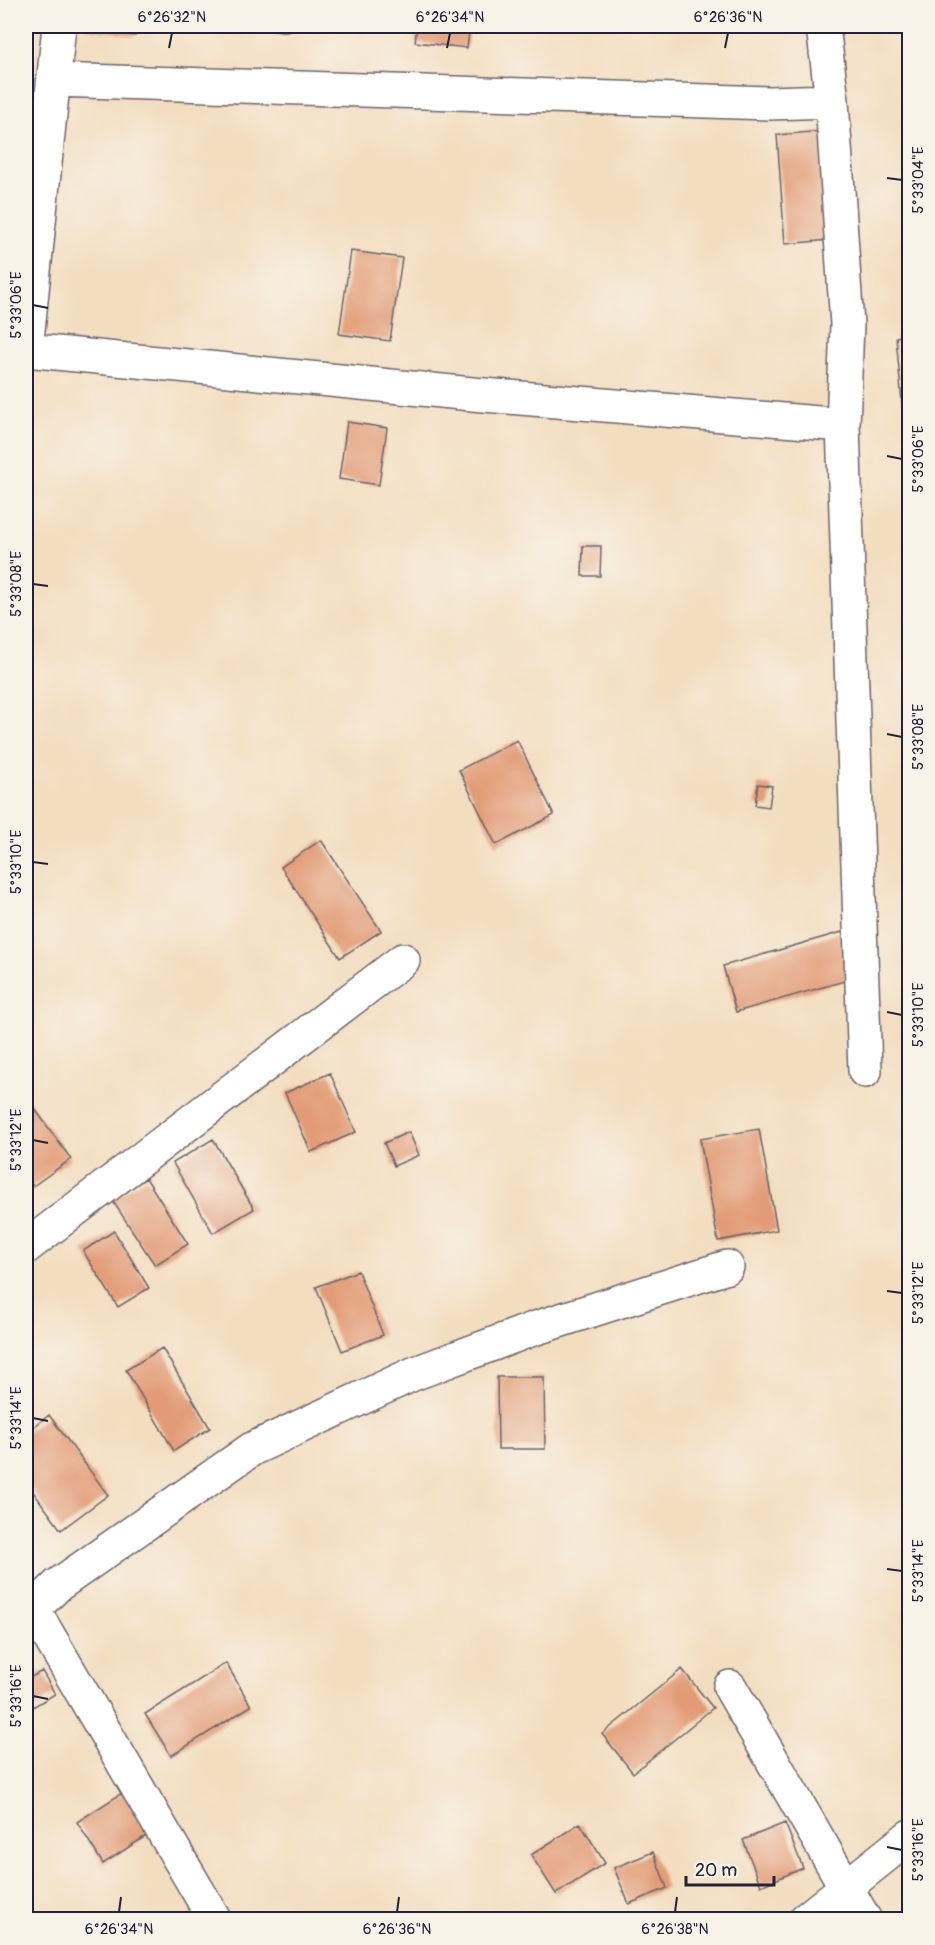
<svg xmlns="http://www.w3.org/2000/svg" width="935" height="1945" font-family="Pangolin,sans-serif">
<rect width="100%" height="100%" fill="#f7f3e8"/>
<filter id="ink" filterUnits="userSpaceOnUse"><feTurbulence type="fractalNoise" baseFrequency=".0167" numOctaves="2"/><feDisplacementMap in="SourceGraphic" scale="12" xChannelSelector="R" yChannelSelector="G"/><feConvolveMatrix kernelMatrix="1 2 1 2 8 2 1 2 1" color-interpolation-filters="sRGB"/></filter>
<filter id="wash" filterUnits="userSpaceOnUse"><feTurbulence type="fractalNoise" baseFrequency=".008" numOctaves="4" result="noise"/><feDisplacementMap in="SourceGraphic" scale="24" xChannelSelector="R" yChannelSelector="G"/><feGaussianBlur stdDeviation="1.35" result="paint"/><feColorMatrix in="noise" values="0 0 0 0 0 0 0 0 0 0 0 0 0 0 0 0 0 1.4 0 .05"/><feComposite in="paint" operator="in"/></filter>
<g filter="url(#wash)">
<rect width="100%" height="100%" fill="#f3ddbf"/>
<g id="blocks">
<!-- building -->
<path fill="#e29b76" d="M85,26H137L135,36L85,28Z
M246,26H289L288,32Z
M417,26H470L467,48L415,42Z
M823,131L830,240L785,244L777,135Z
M351,251L402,258L390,341L339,334Z
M910,335V401L902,402L896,337Z
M347,422L387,428L379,485L339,479Z
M583,546H601L600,576H582Z
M26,625L30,626L27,647H26Z
M517,740L554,815L496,845L459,770Z
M758,784L772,786L769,807L755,805Z
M321,840L381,931L340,958L281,867Z
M842,932L855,978L736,1012L723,966Z
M330,1073L356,1132L311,1152L285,1093Z
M27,1098L71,1159L33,1186L26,1176V1100Z
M759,1129L777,1230L718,1241L700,1139Z
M409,1132L419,1155L394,1166L384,1143Z
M213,1139L254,1209L213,1233L173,1163Z
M146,1178L188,1244L155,1265L112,1200Z
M114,1231L149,1288L118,1307L83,1251Z
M358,1271L383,1335L342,1351L316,1287Z
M162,1348L210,1428L174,1451L126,1370Z
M497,1377H544L545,1449H498Z
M49,1415L108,1495L61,1530L26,1482V1433Z
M226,1663L251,1706L171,1756L145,1714Z
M682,1669L713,1708L633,1773L602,1734Z
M42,1671L55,1694L26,1711V1680Z
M125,1791L152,1832L103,1864L77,1822Z
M580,1823L605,1863L556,1894L531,1855Z
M785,1823L803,1868L761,1886L743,1840Z
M653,1852L667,1888L629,1904L614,1868Z"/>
</g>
</g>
<g filter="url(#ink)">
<use href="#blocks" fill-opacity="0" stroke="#6b6369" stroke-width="1.5"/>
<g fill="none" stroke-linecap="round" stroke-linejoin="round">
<!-- minor casing -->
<g stroke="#6b6369" stroke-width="36">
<path id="minor" d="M59,26L26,350L472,394L843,425
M823,26L832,101L847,325L843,425L865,1071
M54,80L769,103L832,101
M26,1247L403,960
M33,1609L215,1920
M26,1616L58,1585L252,1449L413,1374L533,1329L727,1267
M730,1687L865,1920
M805,1920L910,1836"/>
</g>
<!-- minor -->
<use href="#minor" stroke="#fff" stroke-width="33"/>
</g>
</g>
<!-- ticks -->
<path fill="none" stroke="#22223b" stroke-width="2" d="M169,48L172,33M447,48L450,33M725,48L728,33M887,178L902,180M33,305L48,308M887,456L902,459M33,584L48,586M887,734L902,737M33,862L48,864M887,1012L902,1015M33,1140L48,1143M887,1291L902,1293M33,1418L48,1421M887,1569L902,1571M33,1696L48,1699M887,1847L902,1850M119,1912L121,1897M397,1912L399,1897M675,1912L677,1897"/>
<!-- margin -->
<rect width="935" height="1945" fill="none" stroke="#f7f3e8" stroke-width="66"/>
<!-- scale -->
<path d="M686 1876v9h88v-9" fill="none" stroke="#22223b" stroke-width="3"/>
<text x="695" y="1876" font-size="18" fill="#22223b" stroke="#f7f3e8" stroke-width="4.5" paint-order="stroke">20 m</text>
<rect x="33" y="33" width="869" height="1879" fill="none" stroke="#22223b" stroke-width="2"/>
<g font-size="15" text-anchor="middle" fill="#22223b">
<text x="172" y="22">6°26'32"N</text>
<text x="450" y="22">6°26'34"N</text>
<text x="728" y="22">6°26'36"N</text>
<text transform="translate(918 180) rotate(-90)" y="5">5°33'04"E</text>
<text transform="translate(16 305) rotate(-90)" y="5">5°33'06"E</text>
<text transform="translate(918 459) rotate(-90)" y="5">5°33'06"E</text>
<text transform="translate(16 584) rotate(-90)" y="5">5°33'08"E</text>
<text transform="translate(918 737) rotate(-90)" y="5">5°33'08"E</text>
<text transform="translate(16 862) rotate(-90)" y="5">5°33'10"E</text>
<text transform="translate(918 1015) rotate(-90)" y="5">5°33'10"E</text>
<text transform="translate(16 1140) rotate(-90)" y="5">5°33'12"E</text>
<text transform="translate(918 1293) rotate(-90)" y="5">5°33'12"E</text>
<text transform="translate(16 1418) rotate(-90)" y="5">5°33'14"E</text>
<text transform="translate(918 1571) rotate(-90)" y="5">5°33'14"E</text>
<text transform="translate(16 1696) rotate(-90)" y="5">5°33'16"E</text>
<text transform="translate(918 1850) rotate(-90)" y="5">5°33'16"E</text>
<text x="119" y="1934">6°26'34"N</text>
<text x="397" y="1934">6°26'36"N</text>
<text x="675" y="1934">6°26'38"N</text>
</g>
</svg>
